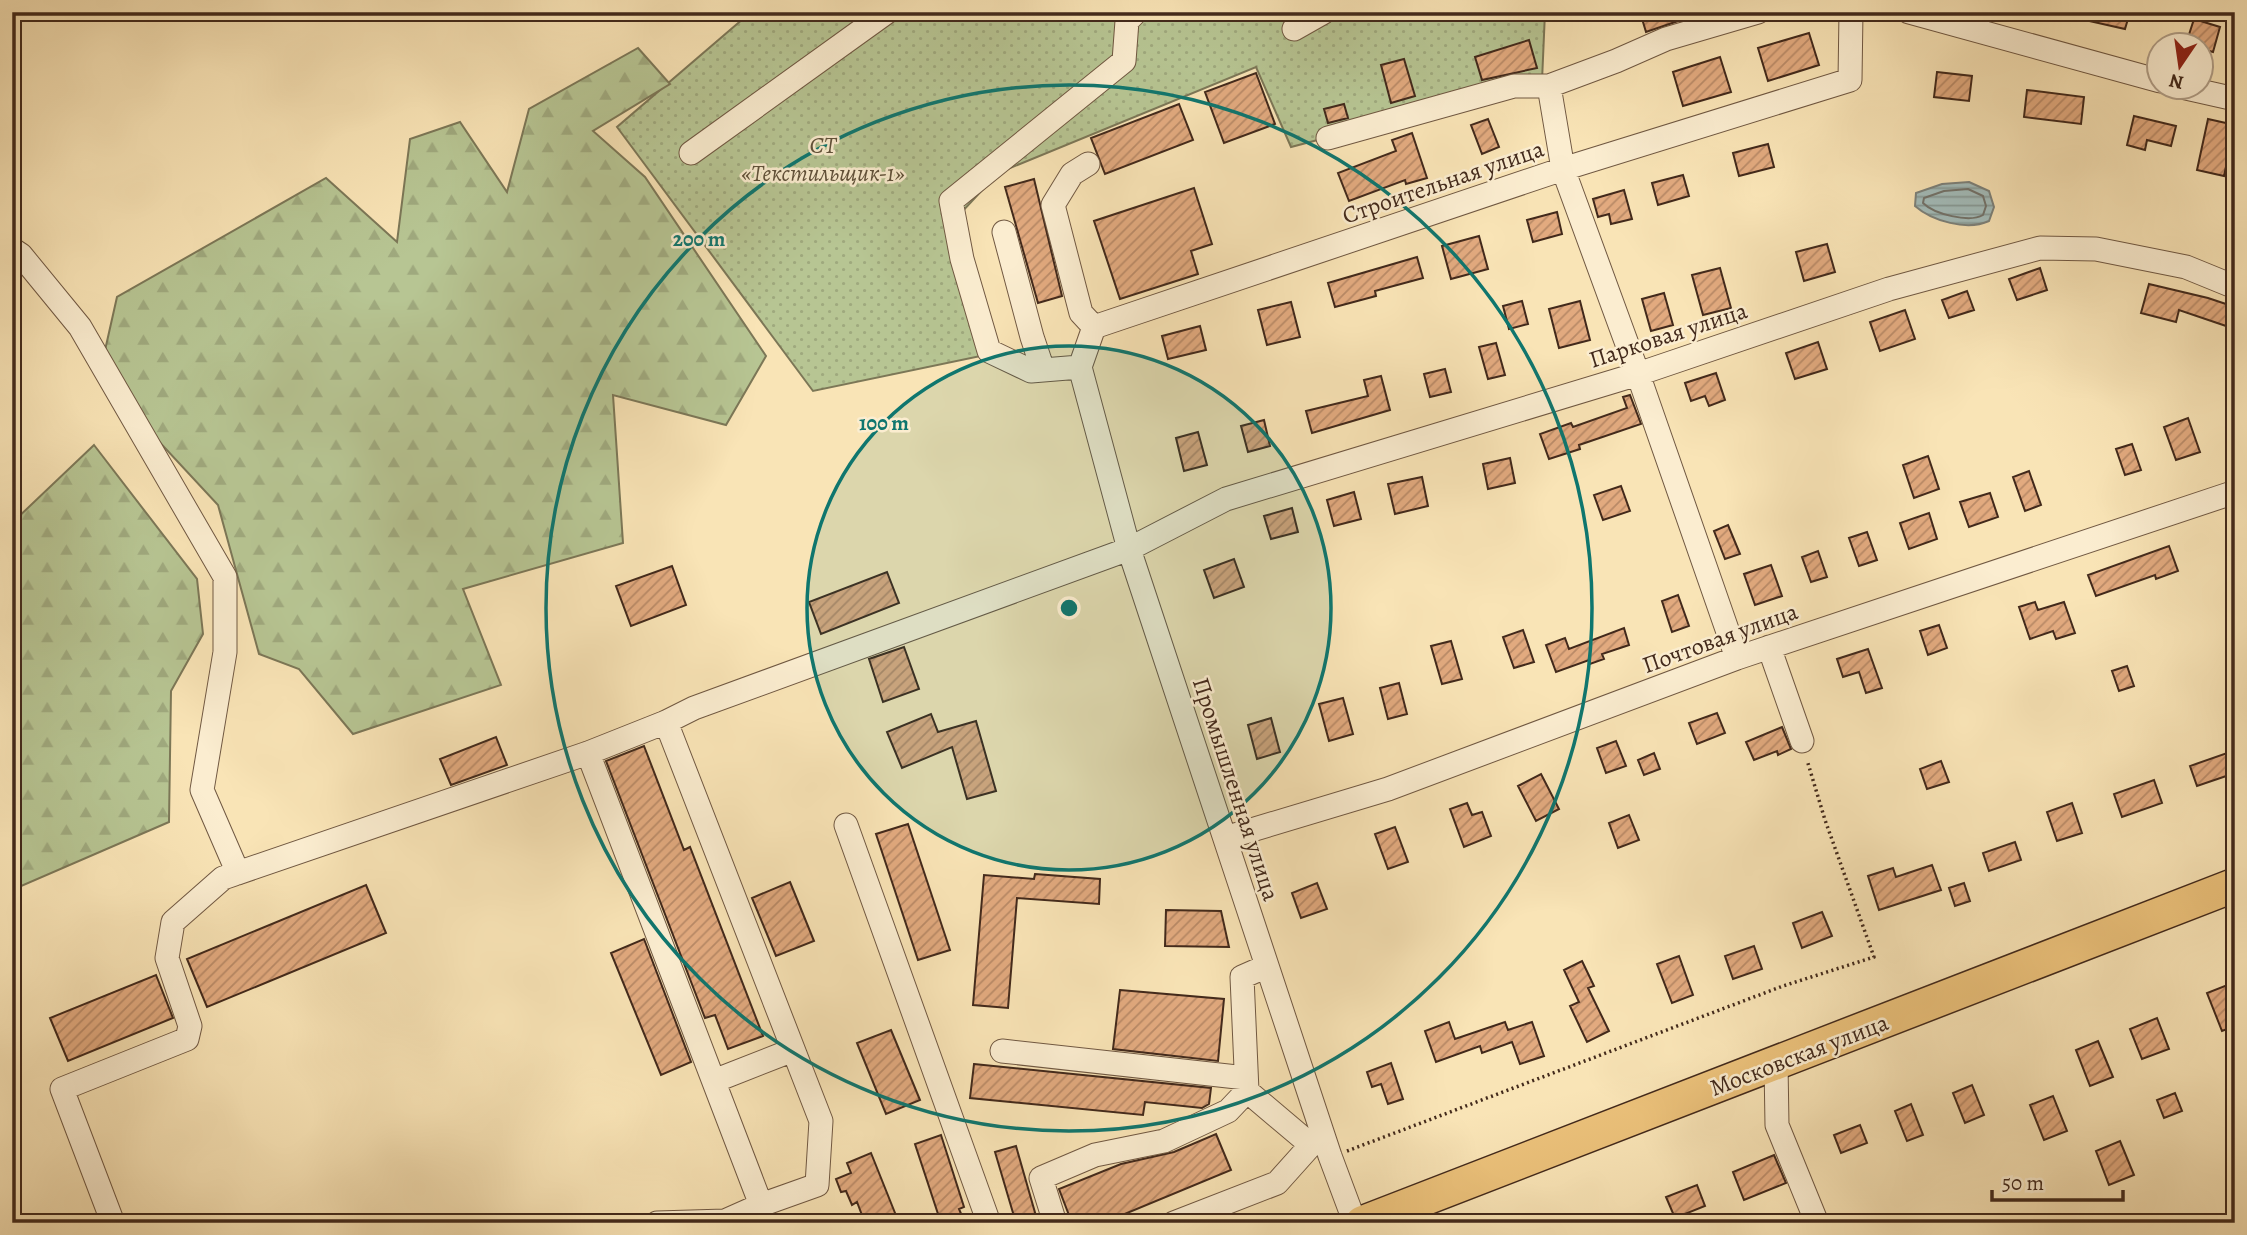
<svg xmlns="http://www.w3.org/2000/svg" width="2247" height="1235" font-family="Alegreya,serif">
<defs>
<pattern id="grass-dots" width="8" height="8" patternUnits="userSpaceOnUse" patternTransform="scale(1.75)"><rect width="8" height="8" fill="#b7c593"/><path d="M2 2h.1M6 6h.1" fill="none" stroke="#9fa97e" stroke-width="1.8" stroke-linecap="round"/></pattern>
<pattern id="forest-firs" width="22" height="20" patternUnits="userSpaceOnUse" patternTransform="scale(1.75)"><rect width="22" height="20" fill="#b7c593"/><path d="M5 1l3.5 6h-7zM16 11l3.5 6h-7z" fill="#9fa97e"/></pattern>
<pattern id="water-rules" width="6" height="5" patternUnits="userSpaceOnUse" patternTransform="scale(1.75)"><rect width="6" height="5" fill="#a3bcba"/><path d="M0 2.5h6" fill="none" stroke="#869996"/></pattern>
<pattern id="building-hatch" width="6" height="6" patternUnits="userSpaceOnUse" patternTransform="scale(1.75)"><rect width="6" height="6" fill="#e2aa7f"/><path d="M-1 1l2-2M0 6l6-6M5 7l2-2" fill="none" stroke="#b98a67"/></pattern>
</defs>
<rect width="100%" height="100%" fill="#f9e4b6"/>
<filter id="stains"><feTurbulence type="fractalNoise" baseFrequency=".00286" numOctaves="4"/><feColorMatrix values="0 0 0 0 .2 0 0 0 0 .09 0 0 0 0 .02 0 0 0 .5 -.17"/></filter>
<radialGradient id="worn" r=".72"><stop offset=".6" stop-color="#630" stop-opacity="0"/><stop offset="1" stop-color="#630" stop-opacity=".3"/></radialGradient>
<!-- grass -->
<path fill="url(#grass-dots)" stroke="#7c7757" stroke-width="2" d="M751,12H1545L1542,81L1291,147L1256,67L998,173L959,215L995,353L813,391L617,127Z"/>
<!-- forest -->
<path fill="url(#forest-firs)" stroke="#7c7757" stroke-width="2" d="M638,48L670,84L593,131L645,177L766,356L726,425L613,395L623,543L463,589L501,685L353,734L299,669L259,654L218,505L99,377L117,297L326,178L397,242L410,139L460,122L507,192L529,109Z
M94,445L197,579L203,634L171,691L169,822L12,890V523Z"/>
<!-- water -->
<path fill="url(#water-rules)" stroke="#7c817a" stroke-width="2" d="M1969,182L1989,191L1994,207L1989,221C1967,231 1932,221 1915,206L1916,193L1942,184Z"/>
<g fill="none" stroke-linecap="round" stroke-linejoin="round">
<!-- shore -->
<path stroke="#72726a" stroke-width="2" d="M1968,189L1983,196L1986,206L1983,215C1969,223 1934,214 1923,203L1924,198L1944,191Z"/>
</g>
<!-- building -->
<path fill="url(#building-hatch)" stroke="#42291b" stroke-width="2" d="M1640,12H1676L1678,21L1646,32Z
M2077,12H2130L2125,29L2076,18Z
M2194,19L2220,27L2213,52L2202,49V46L2186,44Z
M1809,33L1819,65L1768,81L1758,48Z
M1529,40L1537,68L1482,80L1475,57Z
M1720,57L1731,92L1683,106L1673,72Z
M1404,59L1415,96L1391,103L1381,65Z
M1937,72L1972,76L1969,101L1934,97Z
M1256,73L1275,124L1224,143L1205,92Z
M2027,90L2084,97L2081,124L2024,117Z
M1179,104L1193,140L1105,174L1091,138Z
M1344,104L1348,118L1328,123L1324,109Z
M2134,116L2176,126L2171,146L2147,140L2145,150L2127,145Z
M1488,119L1499,147L1482,154L1471,125Z
M2208,119L2235,125L2224,176L2197,170Z
M1412,133L1427,178L1406,184L1405,180L1349,201L1338,173L1396,151L1392,140Z
M1768,144L1774,167L1739,176L1733,153Z
M1683,175L1689,196L1658,205L1652,183Z
M1034,179L1062,296L1038,303L1005,187Z
M1194,188L1212,244L1191,251L1198,274L1120,299L1094,221Z
M1624,190L1632,219L1611,224L1609,214L1598,217L1593,199Z
M1557,212L1562,234L1533,242L1527,220Z
M1479,236L1488,269L1451,279L1442,246Z
M1827,244L1835,272L1804,281L1796,252Z
M1417,257L1423,278L1375,291L1376,296L1335,307L1328,283Z
M1720,268L1731,308L1703,315L1692,275Z
M2040,268L2047,290L2017,300L2009,279Z
M2149,284L2208,298L2235,307V329L2179,310L2176,322L2141,313Z
M1967,291L1974,310L1949,318L1942,300Z
M1664,293L1673,325L1651,331L1642,299Z
M1522,301L1528,324L1509,329L1503,306Z
M1580,301L1590,340L1559,348L1549,309Z
M1291,302L1300,337L1267,345L1258,310Z
M1905,310L1915,339L1880,351L1870,322Z
M1200,326L1206,350L1168,359L1162,336Z
M1818,342L1827,369L1795,379L1786,353Z
M1496,343L1505,375L1488,379L1479,347Z
M1445,369L1451,392L1430,397L1424,374Z
M1716,373L1725,400L1709,406L1705,396L1691,401L1685,383Z
M1381,376L1390,410L1312,433L1306,411L1368,396L1364,380Z
M1630,395L1641,424L1579,445L1580,449L1549,459L1540,434L1571,423L1573,427L1627,408L1623,397Z
M2188,418L2200,452L2176,460L2164,427Z
M1264,420L1270,446L1248,452L1241,426Z
M1198,432L1207,465L1184,471L1176,438Z
M2132,444L2141,470L2125,475L2116,449Z
M1928,456L1939,489L1914,498L1903,465Z
M1510,458L1515,483L1488,489L1483,464Z
M2029,471L2041,505L2025,511L2013,477Z
M1422,477L1428,506L1395,514L1388,484Z
M1621,486L1630,511L1603,520L1594,495Z
M1354,492L1361,519L1334,526L1327,500Z
M1990,493L1998,517L1969,527L1960,502Z
M1292,508L1298,532L1271,539L1264,516Z
M1929,513L1937,539L1909,549L1900,523Z
M1728,525L1740,554L1725,559L1714,531Z
M1867,532L1877,560L1859,566L1849,538Z
M2169,546L2178,571L2156,579L2155,575L2096,596L2088,575Z
M1818,551L1827,577L1811,582L1802,557Z
M1234,559L1244,587L1214,598L1204,570Z
M1771,565L1782,596L1755,605L1744,574Z
M672,566L686,605L631,626L616,586Z
M887,572L899,603L821,634L809,602Z
M1678,595L1689,626L1672,632L1662,601Z
M2035,602L2038,610L2064,602L2075,633L2056,639L2053,631L2030,639L2019,607Z
M1939,625L1947,648L1928,655L1920,631Z
M1624,628L1629,645L1602,654L1604,659L1590,664L1589,660L1556,672L1546,645L1565,638L1569,649Z
M1523,630L1534,662L1514,668L1503,637Z
M1451,641L1462,679L1442,684L1431,646Z
M904,647L919,689L883,702L869,659Z
M1868,649L1882,688L1866,693L1859,672L1843,677L1837,659Z
M2127,666L2134,686L2119,691L2112,671Z
M1399,683L1407,714L1388,719L1380,688Z
M1343,698L1353,734L1329,741L1319,704Z
M1717,713L1725,733L1697,744L1689,723Z
M931,714L938,732L976,721L996,791L967,799L952,747L902,768L887,732Z
M1271,718L1280,752L1257,759L1248,725Z
M1782,727L1791,749L1778,755L1777,751L1754,760L1746,742Z
M496,737L507,765L451,785L440,759Z
M1616,741L1626,766L1606,773L1597,748Z
M644,746L684,850L690,847L763,1036L728,1049L715,1015L705,1018L606,761Z
M2230,752L2235,773L2197,786L2190,766Z
M1654,753L1660,769L1644,775L1638,760Z
M1941,761L1949,782L1927,789L1920,769Z
M1541,774L1559,809L1536,821L1518,786Z
M2154,780L2162,803L2122,817L2114,794Z
M1467,803L1472,815L1482,812L1491,836L1464,847L1450,809Z
M2072,803L2082,833L2057,841L2047,812Z
M1629,815L1639,840L1618,848L1609,823Z
M908,824L950,950L918,960L876,834Z
M1395,827L1408,862L1388,869L1375,834Z
M2015,842L2021,860L1989,871L1983,853Z
M1932,865L1941,890L1879,910L1868,876L1893,868L1896,877Z
M1035,874L1100,879L1099,904L1017,898L1008,1008L973,1005L984,875L1034,879Z
M790,882L814,941L776,956L752,898Z
M1317,883L1327,909L1301,918L1292,893Z
M1964,883L1970,901L1955,906L1949,888Z
M366,885L386,933L207,1007L187,959Z
M1166,910L1221,911L1229,947L1165,946Z
M1822,912L1832,936L1802,948L1793,923Z
M644,939L691,1062L661,1075L611,953Z
M1754,946L1762,969L1733,979L1725,956Z
M1679,956L1693,995L1672,1003L1657,964Z
M1582,961L1594,986L1588,988L1609,1031L1587,1042L1570,1006L1579,1002L1564,970Z
M156,975L173,1018L68,1061L50,1018Z
M2230,984L2235,997V1026L2222,1031L2207,993Z
M1120,990L1224,999L1218,1061L1113,1049Z
M2157,1018L2169,1049L2142,1059L2130,1029Z
M1449,1022L1455,1039L1505,1022L1508,1030L1532,1022L1544,1056L1520,1064L1512,1042L1482,1053L1480,1046L1436,1062L1425,1031Z
M891,1030L920,1100L886,1114L857,1043Z
M2098,1041L2113,1077L2090,1086L2076,1050Z
M1391,1063L1403,1099L1388,1104L1381,1084L1372,1087L1367,1072Z
M974,1064L1211,1088L1209,1104L1202,1108L1145,1102L1143,1115L970,1098Z
M1972,1085L1984,1115L1965,1123L1953,1093Z
M2175,1093L2182,1111L2164,1118L2157,1100Z
M2053,1096L2067,1131L2044,1140L2030,1105Z
M1911,1104L1923,1135L1907,1141L1895,1111Z
M1860,1125L1867,1143L1841,1153L1834,1135Z
M1216,1134L1231,1170L1103,1223H1072L1059,1189L1121,1164L1174,1152Z
M941,1135L964,1207L959,1209L965,1223H941L915,1144Z
M2120,1141L2134,1175L2109,1185L2096,1151Z
M1016,1146L1038,1223H1016L995,1152Z
M871,1153L899,1223H865L857,1202L852,1205L846,1191L841,1192L836,1179L851,1173L847,1163Z
M1774,1155L1786,1183L1744,1200L1733,1172Z
M1697,1185L1705,1206L1675,1218L1666,1197Z"/>
<g fill="none" stroke-linecap="round" stroke-linejoin="round">
<!-- minor casing -->
<g stroke="#705842" stroke-width="25">
<path id="minor" d="M1909,12L2160,81
M1294,29L1324,12
M1549,86L1563,169L1638,374L1737,658
M2186,88L2235,99
M1328,138L1514,86H1549L1616,61L1666,39L1758,12
M691,153L887,12
M1088,164L1072,174L1053,205L1081,313L1094,327
M1004,232L1032,337L1043,370
M12,249L21,255L80,327L225,577V652L202,790L238,873
M1080,367L1094,327L1563,169L1850,80L1851,12
M1080,367L1129,549L1330,1156L1355,1223
M1080,367L1031,371L989,351L962,259L951,201L1124,61L1127,21L1136,12
M1769,647L1802,741
M666,722L821,1121L817,1185L761,1205
M588,753L761,1205L725,1221L657,1223
M846,825L989,1223
M1225,838L1388,789L1737,658L2235,492
M1002,1051L1246,1078
M1776,1064L1777,1125L1817,1223
M714,1081L793,1050
M1247,1091L1242,977L1267,966
M113,1223L62,1089L187,1039L190,1026L167,958L173,922L223,878L588,753L666,722L694,708L1129,549L1226,499L1638,374L1889,289L2040,248L2096,249L2186,267L2235,287
M1055,1223L1041,1178L1095,1155L1164,1141L1228,1111L1247,1091L1311,1145
M1174,1223L1277,1183L1311,1145L1325,1141"/>
</g>
<!-- highway casing -->
<g stroke="#42291b" stroke-width="36">
<path id="highway" d="M1362,1223L2235,885"/>
</g>
<!-- path -->
<path stroke="#42291b" stroke-width="3.5" stroke-dasharray="2 3.5" stroke-linecap="butt" d="M1347,1151L1783,986L1874,957L1825,820L1807,760"/>
<!-- minor -->
<use href="#minor" stroke="#fbedd0" stroke-width="23"/>
<!-- highway -->
<use href="#highway" stroke="#ecc27b" stroke-width="33"/>
</g>
<!-- distance rings -->
<circle cx="1069" cy="608" r="262" fill="#0f766e" fill-opacity=".12"/>
<g fill="none" stroke="#0f766e" stroke-width="3.5">
<circle cx="1069" cy="608" r="262"/>
<circle cx="1069" cy="608" r="523"/>
</g>
<g text-anchor="middle" dominant-baseline="central" stroke-width="5" stroke-linejoin="round" paint-order="stroke">
<!-- park labels -->
<g font-size="24" font-style="italic" fill="#5f5039" stroke="#fbedd0">
<text x="823" y="145">СТ<tspan x="823" dy="28">«Текстильщик-1»</tspan></text>
</g>
<!-- street labels -->
<g font-size="24" fill="#42291b" stroke="#fbedd0">
<text transform="translate(1443 182) rotate(-19)">Строительная улица</text>
<text transform="translate(1668 335) rotate(-18)">Парковая улица</text>
<text transform="translate(1720 638) rotate(-20)">Почтовая улица</text>
<text transform="translate(1236 789) rotate(72)">Промышленная улица</text>
<text transform="translate(1799 1055) rotate(-21)">Московская улица</text>
</g>
</g>
<circle cx="1069" cy="608" r="10" fill="#0f766e" stroke="#fbedd0" stroke-width="3.5"/>
<g font-size="21" text-anchor="middle" font-weight="bold" fill="#0f766e" stroke="#fbedd0" stroke-width="5" stroke-linejoin="round" paint-order="stroke">
<text x="699" y="246">200 m</text>
<text x="884" y="430">100 m</text>
</g>
<!-- margin -->
<rect width="2247" height="1235" fill="none" stroke="#f9e4b6" stroke-width="42"/>
<rect x="14" y="14" width="2219" height="1207" fill="none" stroke="#42291b" stroke-width="3.5"/>
<rect x="21" y="21" width="2205" height="1193" fill="none" stroke="#42291b" stroke-width="2"/>
<!-- north arrow -->
<g transform="translate(2180 66) rotate(193)"><circle r="33" fill="#fbedd0" stroke="#b19f88" stroke-width="2"/>
<path d="M0-5L12 26L0 18L-12 26Z" fill="#8f2418"/>
<text y="-10" font-size="19" font-weight="bold" text-anchor="middle" fill="#42291b">N</text>
</g>
<!-- scale -->
<path d="M1992 1190v10h131v-10" fill="none" stroke="#42291b" stroke-width="3.5"/>
<text x="2002" y="1190" font-size="21" fill="#42291b" stroke="#fbedd0" stroke-width="5" paint-order="stroke">50 m</text>
<rect width="100%" height="100%" filter="url(#stains)"/>
<rect width="100%" height="100%" fill="url(#worn)"/>
</svg>
